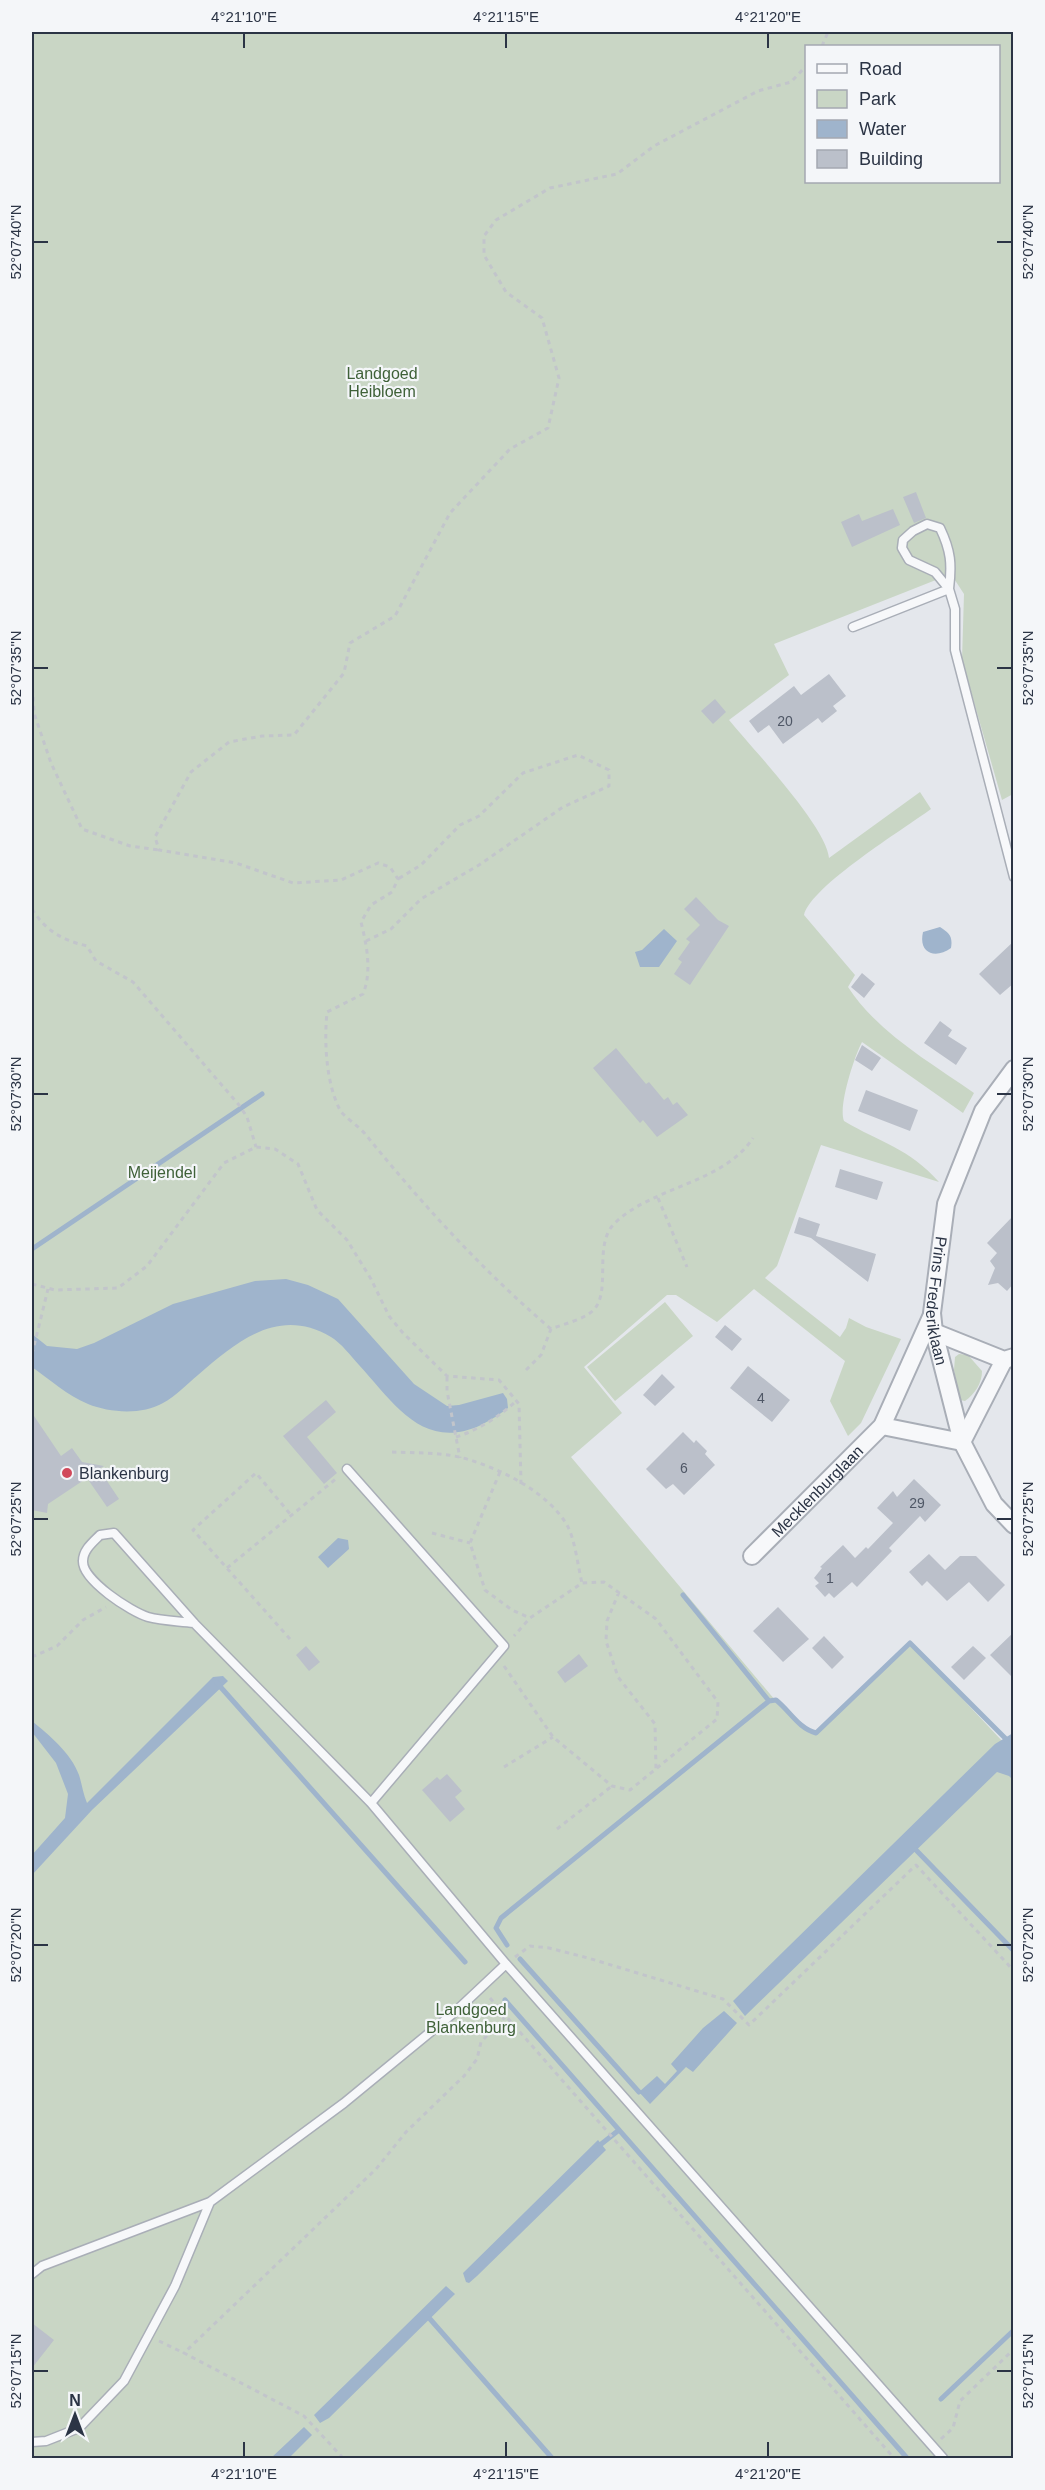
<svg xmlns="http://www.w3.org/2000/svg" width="1045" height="2490" font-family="Helvetica,sans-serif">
<rect width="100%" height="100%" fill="#e4e7ec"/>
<!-- green -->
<path fill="#c9d6c5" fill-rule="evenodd" d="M32,32H1013V794L1002,800L962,660L964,594L951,574L774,644L789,675L729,720C751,747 827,827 829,858L920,792L931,809C904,829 811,886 804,915L855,975L848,987C878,1033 930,1062 974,1093L963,1113L862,1042C854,1057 838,1107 844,1121C881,1143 909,1148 939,1182L821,1145L777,1266L765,1278L840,1337L846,1328L849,1318L866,1327L901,1339L861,1423L848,1436L830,1401L845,1361L754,1289L717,1322L676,1295H667L584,1367L622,1413L571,1457L775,1700C790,1711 798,1728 816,1733L910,1643L1004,1743L1014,1768L1013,2458H32ZM806,46H998V182H806Z
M665,1302L693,1336L615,1401L587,1367Z
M959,1354L968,1355L982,1371C982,1383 975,1394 965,1401L960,1400L954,1370L955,1357Z"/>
<!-- water -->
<path fill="#9fb4cc" d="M940,927C949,933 953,936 951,948C936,959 918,954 923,932Z
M664,929L677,941L659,967H640L635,952L642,950Z
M286,1279L308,1285L338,1299L414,1384L447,1406L459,1405L503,1393L507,1399L508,1408C500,1414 491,1420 481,1425C423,1452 394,1403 359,1365C351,1356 341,1343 331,1337C279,1306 237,1341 198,1375C187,1384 176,1396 163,1403C142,1415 110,1413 88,1404C68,1396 49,1379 32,1367V1334L47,1346L77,1349L94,1343L173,1304L255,1281Z
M338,1538L348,1540L349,1549L328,1568L318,1557Z
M223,1676L228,1681L92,1810L32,1875V1855L65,1818L68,1794L56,1763L32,1732V1721C49,1735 71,1753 79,1775C82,1784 83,1794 87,1803L213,1677Z
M1013,1733L1012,1757L1013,1780L1009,1776L997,1772L745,2016L733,2001L995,1744Z
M724,2011L737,2023L693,2072L686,2067L650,2104L639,2092L657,2076L665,2084L677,2071L671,2064L703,2028Z
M598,2140L606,2150L477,2276L469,2283L466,2282L463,2273Z
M446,2286L455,2294L329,2418L320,2423L314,2415Z
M304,2427L312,2435L289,2458H271Z"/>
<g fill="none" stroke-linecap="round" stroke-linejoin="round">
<!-- stream -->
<path stroke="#9fb4cc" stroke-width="5" d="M32,1249L262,1094
M683,1595L769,1701
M217,1683L465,1962
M916,1850L1014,1951
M507,1945L496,1928L501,1918L769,1701L776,1700C790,1711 798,1728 816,1733L910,1643L1006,1739
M520,1959L639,2092
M505,2000L907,2458
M600,2145L619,2130
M430,2319L552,2458
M941,2399L1014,2330"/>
</g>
<!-- building -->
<path fill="#bbc0ca" d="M916,492L926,518L914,523L903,497Z
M893,509L900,525L852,547L841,522L859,514L862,521Z
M829,674L846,696L833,706L837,711L822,723L818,718L783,744L769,725L758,733L749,721L794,686L801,695Z
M715,699L726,712L713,724L701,711Z
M696,897L718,920L729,926L690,985L674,974L682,962L678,959L690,942L686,939L700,925L684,909Z
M1014,941V983L1000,995L979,974Z
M862,973L875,984L864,998L851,987Z
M940,1021L952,1030L948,1036L967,1048L956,1065L924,1043Z
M862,1045L881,1058L872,1071L855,1060Z
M616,1048L646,1084L649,1082L664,1100L668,1097L673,1105L677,1102L688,1115L657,1137L643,1120L640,1123L593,1068Z
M866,1090L918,1110L910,1131L858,1111Z
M840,1169L883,1182L877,1200L835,1187Z
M1014,1215V1283L1007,1291L998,1283L988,1285L995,1268L990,1261L997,1253L987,1243Z
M799,1217L820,1224L816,1236L876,1254L868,1282L811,1238L794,1233Z
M725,1325L742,1339L732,1351L715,1337Z
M748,1366L790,1400L772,1422L730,1388Z
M662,1374L675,1387L655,1406L643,1395Z
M326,1400L336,1412L307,1437L337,1473L324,1484L283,1436Z
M32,1413L61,1456L72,1448L82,1462L104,1466L99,1469L119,1499L107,1507L87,1478L48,1504L47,1513L32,1510Z
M683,1432L694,1443L696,1440L707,1451L705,1454L715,1465L684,1495L673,1484L666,1489L646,1469Z
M914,1479L941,1505L925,1522L920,1516L889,1548L892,1551L857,1587L852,1582L834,1598L829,1593L825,1597L815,1586L819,1583L814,1578L822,1568L820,1567L843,1545L855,1558L866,1547L868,1549L893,1523L877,1508L893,1491L897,1497Z
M929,1554L945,1570L960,1556H976L1005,1585L988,1602L969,1582L947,1601L927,1581L922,1586L909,1572Z
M778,1607L809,1639L783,1662L753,1631Z
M1014,1632V1679L990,1655Z
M824,1636L844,1657L832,1669L812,1648Z
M306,1646L320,1662L309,1671L296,1655Z
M973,1646L986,1658L964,1680L951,1667Z
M579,1654L588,1666L565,1683L557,1672Z
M447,1774L462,1791L455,1797L465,1809L450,1822L422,1790L437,1777L440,1780Z
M32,2323L54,2340L32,2368Z"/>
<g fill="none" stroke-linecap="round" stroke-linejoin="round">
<!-- lane casing -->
<g stroke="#a9aeb7" stroke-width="11">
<path id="lane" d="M927,524L940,528C951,551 952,564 949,589L935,572L909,560L902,548L903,540L913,531Z
M853,627L949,589L955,609V650L1014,877
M347,1469L504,1646L371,1803
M194,1623C179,1621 162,1621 148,1617C131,1612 82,1580 83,1561C83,1550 93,1542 100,1535L114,1533L194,1623L371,1803L506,1964L943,2458
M32,2274L42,2266L210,2202L344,2103L456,2011L506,1964
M32,2442L46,2441L79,2428L124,2381L175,2286L210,2202"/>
</g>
<!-- street casing -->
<g stroke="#a9aeb7" stroke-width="20">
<g id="street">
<path id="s1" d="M1014,1069L983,1111L946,1204L932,1313L934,1332L962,1442L994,1504L1014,1525"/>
<path d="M934,1332L1004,1360L1014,1357"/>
<path d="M882,1426L962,1442"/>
<path d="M962,1442L1004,1360"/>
<path id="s2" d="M752,1556L882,1426L931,1317"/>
</g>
</g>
<!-- path -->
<path stroke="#c2c5cb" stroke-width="3" stroke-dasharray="4.5 4.5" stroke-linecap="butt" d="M822,46L828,32
M32,679L34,713L51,763L82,829L130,846L159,850
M32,846V847
M32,909C46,931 62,940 87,946L96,961L133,982L239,1105L247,1117L256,1147
M366,941L391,929L421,899L479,865L563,807L609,786V770L578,755L523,773L479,816L460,825L421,865L398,879
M658,1198L687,1267
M32,1284L55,1290L118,1288L147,1266L224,1163L256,1147L275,1149L298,1164L317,1210L347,1240L371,1279L389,1316L403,1333L447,1376L499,1380L519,1404L521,1484
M551,1329C483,1271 422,1204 366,1135C360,1127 342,1115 340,1110C326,1083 324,1042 327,1012L363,994C372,972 367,946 361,922L371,905L392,892L398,879L390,867L378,863L341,880L293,883L236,863L159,850L155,837L191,772L229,742L262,736L294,735L344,673L350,643L395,616L450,513L510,449L548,428L559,378L542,318L506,292L484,255V236L496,220L550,188L617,174L654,146L758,91L791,82L806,66
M32,1354L48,1289
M526,1370L541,1355L551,1329C563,1324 588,1319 596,1307C610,1287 594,1244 614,1224C650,1187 723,1184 753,1138
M447,1377V1391L460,1458
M456,1437C478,1430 499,1417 516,1401
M392,1452C417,1453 446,1452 470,1460C505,1471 548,1493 567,1525C575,1539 578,1567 582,1583
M500,1472L470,1543L485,1590L512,1610L530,1618
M432,1533L470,1543
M227,1568L337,1478
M619,1592L607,1621L606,1641L618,1677L655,1724L656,1769
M290,1639L193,1530L256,1473L291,1515
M32,1657L57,1646L83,1620L106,1607
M504,1666L553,1737L612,1786L630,1790L717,1719L718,1702L656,1619L604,1582L582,1583L530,1618L514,1636
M504,1767L553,1737
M557,1829L612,1786
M515,1957L530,1946L549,1948L588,1958L723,1999L749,2025L916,1865L1014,1971
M490,1998L894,2458
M159,2341L184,2353
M941,2439L953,2428L960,2401L1014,2349
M343,2458L304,2416L184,2353L376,2169L406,2132L464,2076L477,2059L481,2042L505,2017"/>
<!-- lane -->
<use href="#lane" stroke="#f7f8fa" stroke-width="8"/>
<!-- street -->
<use href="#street" stroke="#f7f8fa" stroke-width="16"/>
</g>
<!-- ticks -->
<path fill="none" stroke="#2b3445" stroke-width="2" d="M244,33V48M506,33V48M768,33V48M33,242H48M997,242H1012M33,668H48M997,668H1012M33,1094H48M997,1094H1012M33,1519H48M997,1519H1012M33,1945H48M997,1945H1012M33,2371H48M997,2371H1012M244,2442V2457M506,2442V2457M768,2442V2457"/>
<!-- markers -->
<circle fill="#d1495b" stroke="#f4f6f9" stroke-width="2" cx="67" cy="1473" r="6"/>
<g text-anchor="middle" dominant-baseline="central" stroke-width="4.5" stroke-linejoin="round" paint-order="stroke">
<!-- number labels -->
<g font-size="14" fill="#4f5766">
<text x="785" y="721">20</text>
<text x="761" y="1398">4</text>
<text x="684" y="1468">6</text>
<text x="917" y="1503">29</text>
<text x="830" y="1578">1</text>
</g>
<!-- park labels -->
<g font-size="16" fill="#3f6138" stroke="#f4f6f9">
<text x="382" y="373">Landgoed<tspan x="382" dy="18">Heibloem</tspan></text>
<text x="162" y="1172">Meijendel</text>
<text x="471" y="2009">Landgoed<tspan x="471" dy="18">Blankenburg</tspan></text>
</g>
<!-- street labels -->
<g font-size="16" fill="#2b3445" stroke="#f4f6f9">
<text stroke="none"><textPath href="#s1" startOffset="250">Prins Frederiklaan</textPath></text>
<text stroke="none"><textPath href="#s2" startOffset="92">Mecklenburglaan</textPath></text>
</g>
<!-- poi labels -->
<g font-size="16" fill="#2b3445" stroke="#f4f6f9" text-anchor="start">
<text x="79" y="1473">Blankenburg</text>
</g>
</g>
<!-- border -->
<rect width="1045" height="2490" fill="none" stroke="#f4f6f9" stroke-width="66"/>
<!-- legend -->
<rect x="805" y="45" width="195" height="138" fill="#f4f6f9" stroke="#a4a8b1" stroke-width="1.5"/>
<rect x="817" y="64" width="30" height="9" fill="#f7f8fa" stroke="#a4a8b1" stroke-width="1.5"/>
<text x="859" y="75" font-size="18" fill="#2b3445">Road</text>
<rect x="817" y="90" width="30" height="18" fill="#c9d6c5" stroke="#a4a8b1" stroke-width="1.5"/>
<text x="859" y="105" font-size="18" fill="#2b3445">Park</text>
<rect x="817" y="120" width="30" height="18" fill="#9fb4cc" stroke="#a4a8b1" stroke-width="1.5"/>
<text x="859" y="135" font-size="18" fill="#2b3445">Water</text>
<rect x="817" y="150" width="30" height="18" fill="#bbc0ca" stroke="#a4a8b1" stroke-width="1.5"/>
<text x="859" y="165" font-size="18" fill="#2b3445">Building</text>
<!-- north arrow -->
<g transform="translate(75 2415)" stroke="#f4f6f9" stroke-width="4.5" paint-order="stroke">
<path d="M0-4.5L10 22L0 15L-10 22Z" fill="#2b3445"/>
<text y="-9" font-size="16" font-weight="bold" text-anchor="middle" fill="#2b3445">N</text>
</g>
<rect x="33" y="33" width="979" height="2424" fill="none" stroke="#2b3445" stroke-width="2"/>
<g font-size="15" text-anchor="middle" fill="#2b3445">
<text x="244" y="22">4°21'10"E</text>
<text x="506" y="22">4°21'15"E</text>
<text x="768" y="22">4°21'20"E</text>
<text transform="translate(16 242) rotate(-90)" y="5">52°07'40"N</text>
<text transform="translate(1028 242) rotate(-90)" y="5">52°07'40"N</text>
<text transform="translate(16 668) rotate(-90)" y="5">52°07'35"N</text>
<text transform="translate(1028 668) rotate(-90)" y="5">52°07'35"N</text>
<text transform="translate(16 1094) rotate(-90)" y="5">52°07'30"N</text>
<text transform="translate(1028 1094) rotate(-90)" y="5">52°07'30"N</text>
<text transform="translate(16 1519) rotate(-90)" y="5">52°07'25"N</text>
<text transform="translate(1028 1519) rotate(-90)" y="5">52°07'25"N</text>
<text transform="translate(16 1945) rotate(-90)" y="5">52°07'20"N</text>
<text transform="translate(1028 1945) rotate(-90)" y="5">52°07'20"N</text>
<text transform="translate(16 2371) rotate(-90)" y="5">52°07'15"N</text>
<text transform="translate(1028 2371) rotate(-90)" y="5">52°07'15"N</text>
<text x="244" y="2479">4°21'10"E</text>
<text x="506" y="2479">4°21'15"E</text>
<text x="768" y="2479">4°21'20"E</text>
</g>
</svg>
